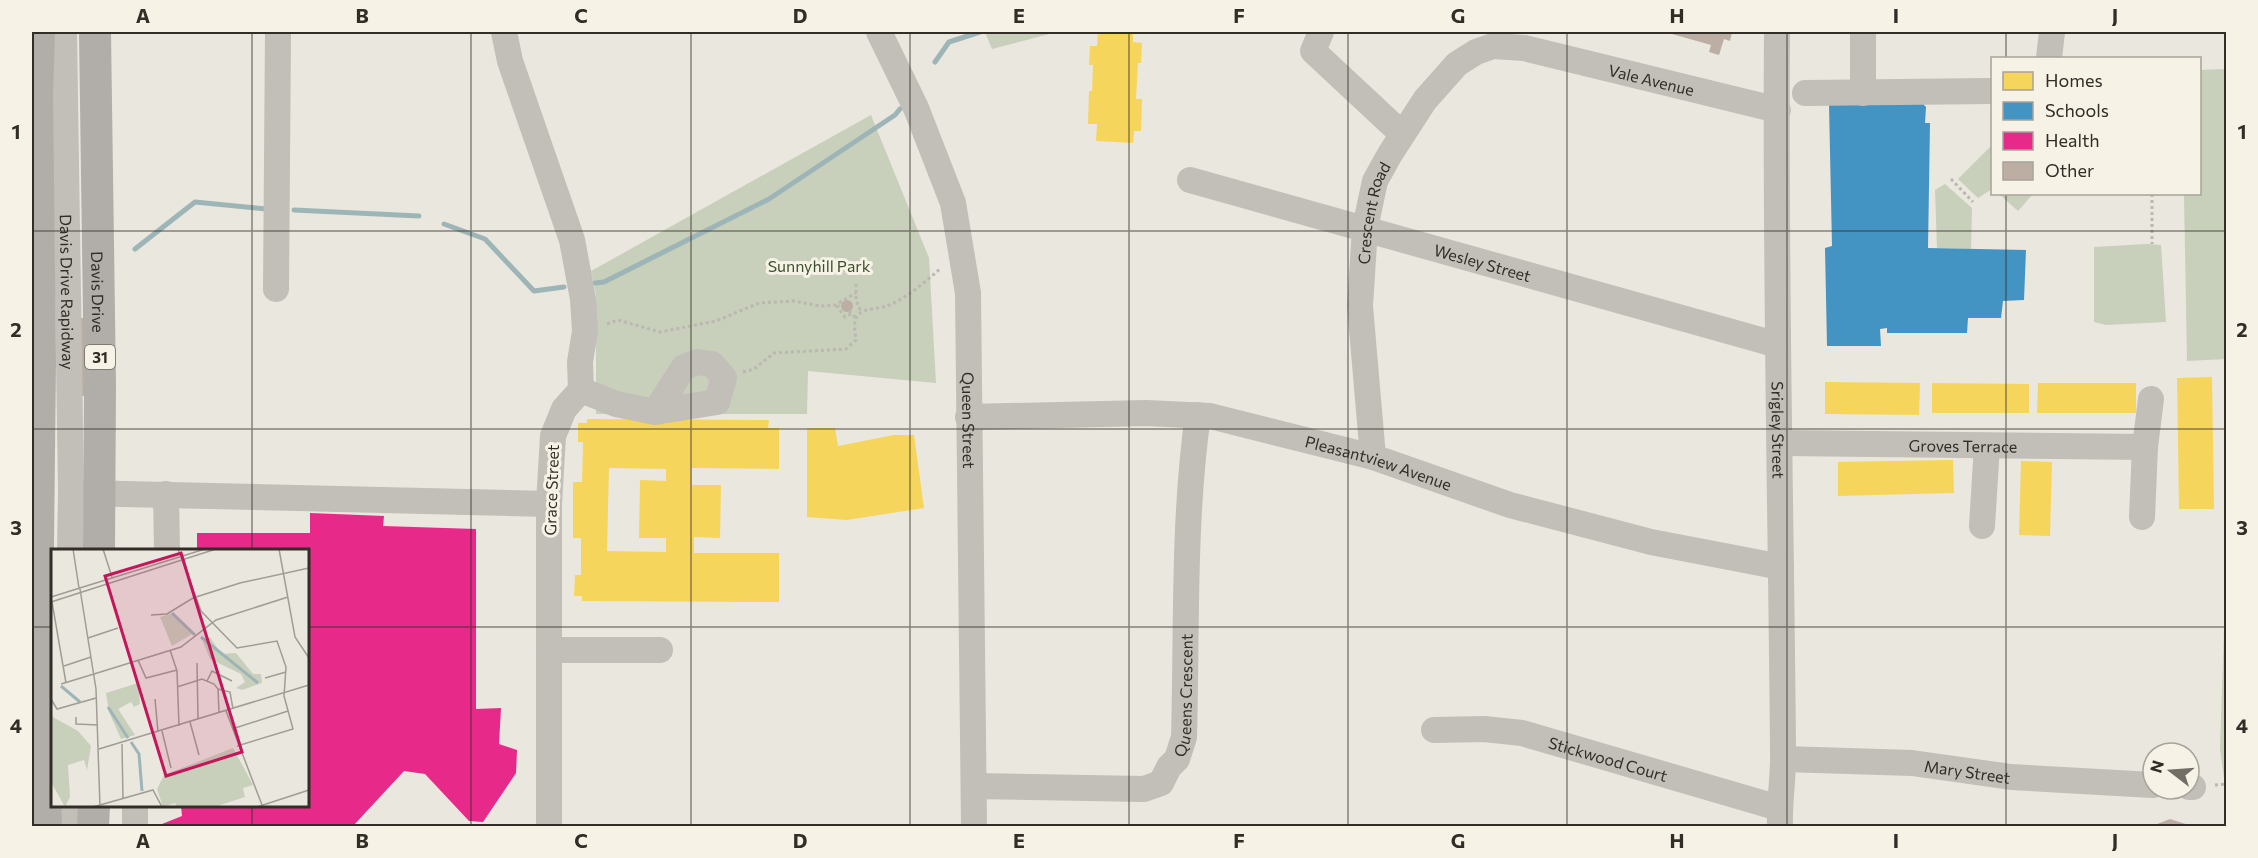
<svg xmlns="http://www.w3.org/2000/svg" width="2258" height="858" font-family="Commissioner,sans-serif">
<rect width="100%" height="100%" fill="#eae7df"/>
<!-- green -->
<path fill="#c8cfbb" d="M985,32H1057L992,49Z
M2226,69V359L2187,361L2184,194H2200V70Z
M871,115L929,258L936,383L808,371L807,414H596V294L591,271Z
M1992,145V189L1978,198L1958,179Z
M1945,184L1972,208L1971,249L1937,248L1935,190Z
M1999,194H2033L2018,211Z
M2147,244L2161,245L2166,322L2106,325L2094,322V247Z
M2226,568V793L2220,749Z"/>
<!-- homes -->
<path fill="#f6d55c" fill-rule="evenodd" d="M1098,32L1133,33V42L1142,43L1141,63H1138L1136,99H1142L1141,131H1134L1133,143L1096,141L1097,124H1088L1089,91H1092L1093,65H1089L1090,46H1097Z
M2212,377L2214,509H2179L2177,378Z
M1825,382L1920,383L1919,415L1825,414Z
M1932,383L2029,384V413H1932Z
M2038,383H2136V413H2037Z
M587,419L769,420L768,428H779V469L692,468V485H721L720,538L694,537V553H779V602L582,601V596H574L575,575H581V538H573V482H582L583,442H578V423H587ZM609,468L666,469V481L640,480L639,538H666V552L607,551Z
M807,428H835L838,446L894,435H914L924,508L847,520L807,517Z
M1953,460L1954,493L1838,496V462Z
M2021,461L2052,462L2050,536L2019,535Z"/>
<!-- schools -->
<path fill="#4393c3" d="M1918,99L1926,107L1925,123H1930L1928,248L2026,250L2024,300L2003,301L2001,318H1968L1967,333H1887V328L1880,329L1881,346H1827L1825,248L1832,246L1829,104Z"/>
<!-- health -->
<path fill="#e7298a" d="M310,513L384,516L383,526L476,529V709L501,708L499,744L517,750L516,773L483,822L469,821L425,774L404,771L353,826H164L162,824L182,816L181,806H308V550H197V533H310Z"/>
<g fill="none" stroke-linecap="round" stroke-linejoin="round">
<!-- stream -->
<path stroke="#9eb5b8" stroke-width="5" d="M935,62L949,42L980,32
M294,210L419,216
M444,224L485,239L534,291L564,287
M135,249L195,202L266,209
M595,283L604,282L769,199L895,115L900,109"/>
</g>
<!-- building -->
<path fill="#bcaea2" d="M1665,32H1732L1730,41L1724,39L1719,55L1709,52L1711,45Z
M841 306a6 6 0 1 1 12 0a6 6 0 1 1-12 0Z
M76,318H88V396H78Z
M2170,819L2192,826H2152Z"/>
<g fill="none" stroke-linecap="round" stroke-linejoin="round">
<!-- path -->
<path stroke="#bbb7b1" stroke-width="3" stroke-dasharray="3 3" stroke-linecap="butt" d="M1951,179L1973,202
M2152,194V244
M856,284V300L861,312
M849,311L856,318
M851,314L845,317L837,306L840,302L856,293
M607,324L618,320L660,332L716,321L759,303L794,301L820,306L840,305
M743,372L754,369L774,353L846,349L856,340C855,332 852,319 860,313C866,308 879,309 887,306C907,298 925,282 941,268
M2215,785L2226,784"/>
<!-- minor -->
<g stroke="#c2beb8" stroke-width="26">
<path id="s1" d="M64,32L71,492L70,550"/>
<path d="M504,32L510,61L572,240L583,299L585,331L580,362L581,390L564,409L553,436L549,504V826"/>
<path id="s2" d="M879,32L916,108L953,203L968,293L974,826"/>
<path d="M1321,32L1313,51L1402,134"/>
<path id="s3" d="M1777,32C1775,271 1781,510 1783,749C1784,775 1779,801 1780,826"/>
<path d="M2049,58L2052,32"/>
<path d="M1805,93L1992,91"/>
<path d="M1863,93V32"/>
<path id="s4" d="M1190,180L1778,345"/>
<path d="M276,289L278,32"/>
<path d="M581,390L616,404L655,412L717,402L724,378L712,364L698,362L684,367L655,412"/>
<path id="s5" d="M968,417L1146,413L1210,416L1373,457L1510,505L1651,542L1781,567"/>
<path id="s6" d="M1781,443L2145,447"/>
<path id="s7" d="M1373,457L1360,306L1365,228L1375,181L1390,154L1425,100L1457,64L1476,52L1493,46L1524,48L1778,110"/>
<path d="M81,493L549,504"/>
<path d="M166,494L167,550"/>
<path d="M2142,517L2145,447L2151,399"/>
<path d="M1982,526L1987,446"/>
<path d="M549,650H660"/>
<path id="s8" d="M1434,730L1484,729L1522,733L1779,808"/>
<path id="s9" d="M1784,759L1912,763L2011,777L2153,785"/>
<path id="s10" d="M974,786L1144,789L1161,783L1169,767L1177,759L1184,737C1187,630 1183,521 1198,415"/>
<path d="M2189,787H2193"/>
<path d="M72,806L73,826"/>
<path d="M135,806V826"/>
</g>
<!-- major -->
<g stroke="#b1ada8" stroke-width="32">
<path d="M39,32L37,94L40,362L38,545L46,826"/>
<path id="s11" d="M95,32L100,385L99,550"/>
<path d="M93,826L94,806"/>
</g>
</g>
<!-- grid -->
<path fill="none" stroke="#322d27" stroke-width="1.5" stroke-opacity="0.55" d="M252,32V550M471,32V826M691,32V826M910,32V826M1129,32V826M1348,32V826M1567,32V826M1787,32V826M2006,32V58M2006,194V826M32,231H2226M32,429H2226M32,627H52M308,627H2226M252,806V826"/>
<g text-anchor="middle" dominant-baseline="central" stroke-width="6" stroke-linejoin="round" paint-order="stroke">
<!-- shield labels -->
<rect fill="#f6f2e6" stroke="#6d6860" stroke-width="1.5" x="85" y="345" width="30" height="24" rx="4.5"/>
<g font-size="15" font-weight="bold" fill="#322d27">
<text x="100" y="357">31</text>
</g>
<!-- street labels -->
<g font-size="16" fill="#322d27" stroke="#f6f2e6">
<text stroke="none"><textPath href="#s7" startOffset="624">Vale Avenue</textPath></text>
<text stroke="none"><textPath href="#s7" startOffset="246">Crescent Road</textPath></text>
<text stroke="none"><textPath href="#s4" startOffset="304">Wesley Street</textPath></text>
<text stroke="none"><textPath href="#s1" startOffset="260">Davis Drive Rapidway</textPath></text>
<text stroke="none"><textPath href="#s11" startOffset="260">Davis Drive</textPath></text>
<text stroke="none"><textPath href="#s2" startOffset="405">Queen Street</textPath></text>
<text stroke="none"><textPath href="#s3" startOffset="398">Srigley Street</textPath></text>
<text stroke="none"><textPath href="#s6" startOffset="182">Groves Terrace</textPath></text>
<text stroke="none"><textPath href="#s5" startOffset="417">Pleasantview Avenue</textPath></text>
<text transform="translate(551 490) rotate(-88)">Grace Street</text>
<text stroke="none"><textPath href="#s10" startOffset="282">Queens Crescent</textPath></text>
<text stroke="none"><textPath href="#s8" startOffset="178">Stickwood Court</textPath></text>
<text stroke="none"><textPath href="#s9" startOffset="184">Mary Street</textPath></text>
</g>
<!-- park labels -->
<g font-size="16" fill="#3d4e2e" stroke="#f6f2e6">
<text x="819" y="265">Sunnyhill Park</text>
</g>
</g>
<!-- overview -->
<g transform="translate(51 549)">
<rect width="258" height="258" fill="#eae7df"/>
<path d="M122,64L143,84L121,97L109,68ZM159,88L170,105L185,104L202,125H210L211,134L191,141L185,139L194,133L190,125L159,110L152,93ZM87,134L89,155L83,158L80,153L67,160L84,186L70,190L58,163L55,144ZM0,167L27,182L40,197L36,221L33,211L17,216L19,248L14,258L0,233ZM182,199L202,236L192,239L194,248L163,258H126L124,254L112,258L106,240L113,226Z" fill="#c8cfbb"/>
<path fill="none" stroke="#9eb5b8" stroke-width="3" d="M121,64L144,86M150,88L207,134M10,137L29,153M57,158L77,189M80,193L88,205L91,242"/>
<path fill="none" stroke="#a09d95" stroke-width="1.5" d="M22,0L28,39M52,0L61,28M127,0L150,62L186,99L226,92L235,118L233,147L242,180L186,197M228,0L244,88L258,109M29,40L45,140L49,258M0,48L154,0M0,53L165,0M1,53L15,134M100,66L116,65L142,49L189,34L258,19M37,89L67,79M119,101L126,122L128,177M87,111L95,129L126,121M146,114L147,170M13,117L40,108M43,125L130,98L165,71L237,48M214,129L235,123M156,132L161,122L181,132M10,135L43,125M126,138L151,130L163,135L167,140M167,140L179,143L182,160M167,140L168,164M0,150L6,160L45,149M104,150L107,183M175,162L211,256M25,168V175L47,176M139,173L148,206M181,180L237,162M111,182L120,219M71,195L72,250M48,200L258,136M42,258L102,241L111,258M206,258L258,241"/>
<path fill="#c2185b" fill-opacity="0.15" stroke="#c2185b" stroke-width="3" d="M130,4L191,203L115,227L54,27Z"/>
<rect width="258" height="258" fill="none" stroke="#322d27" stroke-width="3"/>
</g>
<!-- border -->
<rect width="2258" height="858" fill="none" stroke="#f6f2e6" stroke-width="66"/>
<!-- legend -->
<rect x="1991" y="57" width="210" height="138" fill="#f6f2e6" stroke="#a8a39a" stroke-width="1.5"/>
<rect x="2003" y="72" width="30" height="18" fill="#f6d55c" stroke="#a8a39a" stroke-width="1.5"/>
<text x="2045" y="87" font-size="18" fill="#322d27">Homes</text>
<rect x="2003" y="102" width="30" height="18" fill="#4393c3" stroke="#a8a39a" stroke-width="1.5"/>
<text x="2045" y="117" font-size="18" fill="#322d27">Schools</text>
<rect x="2003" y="132" width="30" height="18" fill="#e7298a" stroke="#a8a39a" stroke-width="1.5"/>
<text x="2045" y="147" font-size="18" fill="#322d27">Health</text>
<rect x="2003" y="162" width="30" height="18" fill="#bcaea2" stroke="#a8a39a" stroke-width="1.5"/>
<text x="2045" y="177" font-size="18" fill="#322d27">Other</text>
<!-- north arrow -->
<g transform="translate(2171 771) rotate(287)"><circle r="28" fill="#f6f2e6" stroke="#a8a39a" stroke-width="1.5"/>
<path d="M0-4.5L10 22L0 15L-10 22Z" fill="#726e67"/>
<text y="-9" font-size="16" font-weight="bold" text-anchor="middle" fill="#322d27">N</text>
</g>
<rect x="33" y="33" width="2192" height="792" fill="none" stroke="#322d27" stroke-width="2"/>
<g font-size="20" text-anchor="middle" font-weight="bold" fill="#322d27">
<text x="143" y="23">A</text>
<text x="362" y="23">B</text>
<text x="581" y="23">C</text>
<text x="800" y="23">D</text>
<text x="1019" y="23">E</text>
<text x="1239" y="23">F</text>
<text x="1458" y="23">G</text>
<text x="1677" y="23">H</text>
<text x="1896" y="23">I</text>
<text x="2115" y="23">J</text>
<text x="16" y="139">1</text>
<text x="2242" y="139">1</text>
<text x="16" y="337">2</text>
<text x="2242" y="337">2</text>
<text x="16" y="535">3</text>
<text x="2242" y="535">3</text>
<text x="16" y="733">4</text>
<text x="2242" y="733">4</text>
<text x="143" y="848">A</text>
<text x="362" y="848">B</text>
<text x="581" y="848">C</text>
<text x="800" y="848">D</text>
<text x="1019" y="848">E</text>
<text x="1239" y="848">F</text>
<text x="1458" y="848">G</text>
<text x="1677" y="848">H</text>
<text x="1896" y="848">I</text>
<text x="2115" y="848">J</text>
</g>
</svg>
